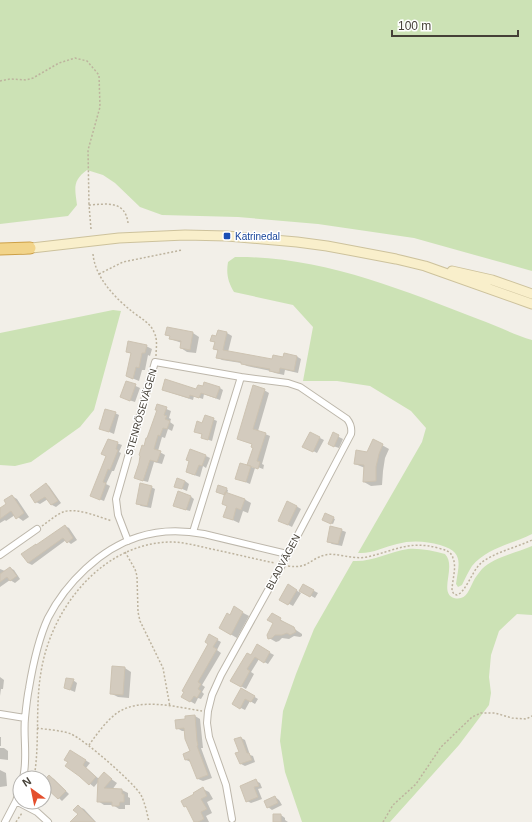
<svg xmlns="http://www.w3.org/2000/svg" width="532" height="822" font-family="Helvetica,sans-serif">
<rect width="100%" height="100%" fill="#f2efe8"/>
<!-- green -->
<path fill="#cce2b5" d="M0,0H532V271L414,238L318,224L238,217L162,215L140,207L115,183L103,175L87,170C72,181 75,188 77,205L68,216L0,224Z
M235,257C320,256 400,289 478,319C496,325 514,335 532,340V534C512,544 487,548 472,566C468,572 465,579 462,585L458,587L456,584C459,563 464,552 440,545C426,541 411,540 397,544C384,547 372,554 358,553L422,442L426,428L411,411L370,386L337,381H303L313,327L293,305L234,292C228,282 226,274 228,262Z
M113,310L121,311L94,410L80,427L31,462L15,466L0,465V333Z
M532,546V615L517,614L499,631L491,655L489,677L491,693L489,705L459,745L390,822H302L285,772L280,741L283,711L296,674L314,629L353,561C373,562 389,552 408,549C420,548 433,551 445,554C457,566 438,593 454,598C466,601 469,590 473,582C475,577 479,573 482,569C494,557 516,553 532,546Z"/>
<!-- shadow -->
<path fill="#0003" d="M218,331L227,333L232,336L228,352L273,360L296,356L301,359L298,373L285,370L284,375L275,373L271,371L247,366L241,363L222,360L217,357L219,351L214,349L216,343L212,341L217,337Z
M193,333L199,337L196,353L187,352L181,348L182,343L170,339L171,337L166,334Z
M146,346L152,349L150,356L148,355L145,370H142L139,381L127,376L132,354L127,351Z
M127,382L140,388L135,402L126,399Z
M220,388L223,390L220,400L204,394L203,399L194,396L193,400L163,390H197Z
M264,390L269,393L258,431L270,436L262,464L264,465L263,470V469L252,465L254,448L253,444L243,441Z
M157,405L171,411L169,418L171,419L170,422L174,425L172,431L168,429L165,438L162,437L158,451L165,455L162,464L154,462L148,482L140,480L144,447L158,410Z
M115,413L119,415L114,434L100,428Z
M206,416L217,421L212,441L206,439L203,435L195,431L203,424Z
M310,433L324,440L317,453L304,446Z
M333,434L343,439L339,448L333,446Z
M108,440L122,445L119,452L121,453L114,471H112L106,484L110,486L104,501L94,497L107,456Z
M373,440L389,449L385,458L383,471L382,485L371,486L364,482L365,468L355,464L368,453Z
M206,456L210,458L206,468L203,466L200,477L191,474Z
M241,464L255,468L250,484L236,478Z
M185,481L189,484L187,491L175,486Z
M46,484L49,486L61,503L56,507L52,505L48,499L40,504L36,502Z
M151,487L155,489L151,508L141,506L137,503Z
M226,489L228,490L227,494L244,499L251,503L248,513L243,511L239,523L224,516L228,506L226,495L219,493Z
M12,496L17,499L29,517L23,521L15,515L6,521L5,520L0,523V509L7,504Z
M190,496L194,499L190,511L179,508Z
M296,506L301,509L292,527L284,523Z
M325,514L335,519L333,524L323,520Z
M65,526L69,528L77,540L71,544L66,540L32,565L28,563Z
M341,530L346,532L342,546L332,544L328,541Z
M10,568L14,570L20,579L15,583L10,580L0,587V569L5,571Z
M303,585L318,593L315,598L301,590Z
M288,586L301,593L293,606L280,599Z
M234,608L249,616L237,638L220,628L230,616Z
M278,618L302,634V636L300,637L294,636L289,639L282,638L279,641L276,642L269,638Z
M210,636L221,642L217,650L221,653L202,685L205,687L202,692L204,694L201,699L198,698L195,704L183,697L209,644Z
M257,646L274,655L268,664L259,659L251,672L254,674L246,689L232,681L251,656Z
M125,668L131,672L129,698L118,697L112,694Z
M0,677L4,680L3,689H1L0,696Z
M73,680L77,683L75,692L65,688Z
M242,689L258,699L255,704L250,701L245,710L233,704Z
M195,716L200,719L203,748H201L212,778L203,781L198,779L191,762L186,760L191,751L186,731H182L177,728L186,720V717Z
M0,737H1V746H0Z
M241,738L245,740L250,755L253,756L255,762L245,766L241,764Z
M0,748H4L8,751V760L0,759Z
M75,754L90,763L86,768L99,779L104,774L117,783L112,790H122L128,793V797L130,798V805H125V809H119L113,805H104L98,801L99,781L94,787L79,775Z
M0,770L6,773L7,786L0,787Z
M49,776L54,779L69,794L62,801L44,784V782Z
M256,781L260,783L262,788L258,789L262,799L251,803L247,801Z
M203,789L209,792L213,799L207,802L212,813L206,816L209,822H195L188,808L185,806L195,795Z
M275,797L279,800L282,805L272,810L268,807Z
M78,806L84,809L96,822H71L79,814Z
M281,815L285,818V820L288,822H274Z"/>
<!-- building -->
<path fill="#d3cbbe" stroke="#cdc3b2" d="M167,327L193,332L190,350L180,348L181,341L169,339L170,336L165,335Z
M218,330L227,332L223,350L272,359L273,355L283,357L284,353L297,356L294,371L280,368L279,373L269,371L270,369L241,364V362L216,358L218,350L213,349L215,342L210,341L212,335L216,336Z
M128,341L147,345L145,353H142L139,368L136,367L133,379L126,376L131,353L126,352Z
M165,379L196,389L198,385L203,386L204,382L220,387L216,398L201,393L199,398L190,395L189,398L162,390Z
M126,381L136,384L130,401L120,397Z
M253,385L265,389L253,429L266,433L257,461L260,462L258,469L247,465L253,448L251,447L252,444L237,439Z
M157,404L167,407L164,415L167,416L165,419L170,421L167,429L163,428L160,436L158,435L154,449L161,451L157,462L150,460L143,481L134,478L139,463L140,456L139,455L142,445L144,446L146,438H147L157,410H155Z
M105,409L116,412L109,432L99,429Z
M205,415L214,418L208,440L201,438L202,434L194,432L197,421L202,423Z
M310,432L320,437L313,452L302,447Z
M333,432L339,435L334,447L328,444Z
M108,439L118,442L116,449L118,450L110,470L108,469L103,482L106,483L100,500L90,496L106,456L101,454Z
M373,439L383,444L379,454L376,467V481L363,482L364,465L354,464L356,450L367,452Z
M190,449L206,455L202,466L199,465L195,475L186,472L189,461L186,460Z
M240,463L251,466L246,482L235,479Z
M177,478L185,481L182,489L174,487Z
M46,483L58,501L51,505L45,497L35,503L30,495Z
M140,483L152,486L147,506L136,504Z
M218,485L227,488L225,495L216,492Z
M178,491L191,496L186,510L173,506Z
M225,492L245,499L241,510L236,508L233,520L223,517L227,506L222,504Z
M12,495L24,513L16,519L11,511L0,519V508L6,504L4,500Z
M287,501L297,506L288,525L278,521Z
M325,513L334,517L331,524L322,520Z
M65,525L73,538L67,543L63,538L28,563L21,554L36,544V545Z
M330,526L342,529L338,544L327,542Z
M10,567L17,576L10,581L7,577L0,582V574Z
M288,584L297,590L288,605L279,600Z
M303,584L314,590L310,597L299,591Z
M234,606L243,612L231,635L219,628L227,613L230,615Z
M272,613L281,618L280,620L294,627L296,632L290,635L287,633L282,635H275L272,638L268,639L267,635L273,623L267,620Z
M209,634L218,639L213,647L217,649L198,682L201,684L198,689L201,691L197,698L194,696L190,702L181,697L184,692L182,691L208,644L205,642Z
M257,644L270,652L264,663L255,657L247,669L250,671L241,687L230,681L247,653L251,655Z
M112,666L125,667L123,695L110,694Z
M66,678L74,679L70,690L64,688Z
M241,688L255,696L251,702L245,699L240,709L232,704Z
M195,715L197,741L198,745L197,746L208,775L197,779L189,759L185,760L183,754L190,751L185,739L184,728L176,729L175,720L185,719V716Z
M241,737L247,753H249L252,760L240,764L235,753L239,752L234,739Z
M70,750L86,760L83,765L96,777L89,785L79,776L65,766L68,762L64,760Z
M104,772L112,779L104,788L122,789V794H124V802H120L119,806H112V802H97L98,779Z
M49,775L66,791L58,799L44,786V780Z
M256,779L259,786L254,787L258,797L246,802L240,786Z
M203,787L207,796L201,799L207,809L201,812L204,819L198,822H194L186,806L184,807L181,801L194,794L193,793Z
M275,796L278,803L267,808L264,801Z
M78,805L95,822H70L78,814L73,810Z
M273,814H281V822H273Z"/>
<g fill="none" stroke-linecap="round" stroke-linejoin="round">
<!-- minor casing -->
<g stroke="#bdb7ab" stroke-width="8">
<path id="minor" d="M128,541L118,515L116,499L155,362L241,377L193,532
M0,555L37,529
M0,714L25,718
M23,778C28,758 23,738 25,718C26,708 27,698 29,688C33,664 38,640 48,618C66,583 100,549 138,537C159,530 183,530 204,534L287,554
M16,801L37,812L48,822
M232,819L226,785L209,737L207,723L208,711L212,695L221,675L282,565L351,434C352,428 351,424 347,419L300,387L288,383L241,377
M5,822L16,801L20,789"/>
</g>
<!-- secondary casing -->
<g stroke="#cdc29c" stroke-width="11">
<path id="secondary" d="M23,249L119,238L185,235L227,236L297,242L327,246L396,259L425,266L532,304
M452,271L492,280L532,294"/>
</g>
<!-- trunk casing -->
<g stroke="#cda047" stroke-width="13">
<path id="trunk" d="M0,249L30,248"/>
</g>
<!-- path -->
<path stroke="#bdb39e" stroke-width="1.5" stroke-dasharray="2 2" stroke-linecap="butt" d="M0,81L10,79L26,80L33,78L59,63L75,58L87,61L99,75L100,107L88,150L89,205
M91,229L89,205C107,204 125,200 128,223
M93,254C95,278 116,299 134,313C142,319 150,323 154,332C158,340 156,348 156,356
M99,274L123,262L182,250
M42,526C49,521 56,515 63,512C76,507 99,517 112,521
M125,552L135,569L137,576L138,612L140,621L163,668L170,707
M288,566C309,569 309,559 325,555C336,552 352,560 367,557C394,551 409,540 438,548C445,550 451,551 453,558C457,568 452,580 452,591L454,594L457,595C466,592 472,571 481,563C495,552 515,548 532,540
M37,728C48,730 61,730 71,734C85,740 133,782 141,795C145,803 147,813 149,822
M89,745C97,734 106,721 117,713C140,697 176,707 202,711
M34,778C40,743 35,707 41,672C51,608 103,541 174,542C188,543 202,547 216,550C235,554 255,559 275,563
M16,822L22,813
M383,822L393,805L416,784L441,747L472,717L481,713H495L512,718L526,719L532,716"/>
<!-- minor -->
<use href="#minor" stroke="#fff" stroke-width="6"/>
<!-- secondary -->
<use href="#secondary" stroke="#f9efcb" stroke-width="9"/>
<!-- trunk -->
<use href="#trunk" stroke="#f2d48a" stroke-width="11"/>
</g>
<!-- markers -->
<rect fill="#1a4fb4" stroke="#fff" stroke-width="1.5" x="223" y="232" width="8" height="8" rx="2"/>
<g text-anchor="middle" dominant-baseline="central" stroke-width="3" stroke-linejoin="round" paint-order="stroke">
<!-- transit labels -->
<g font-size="10" fill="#164399" stroke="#fff" text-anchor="start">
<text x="235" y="236">Katrinedal</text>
</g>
<!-- street labels -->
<g font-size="10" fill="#454037" stroke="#fff">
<text transform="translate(141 412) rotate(-74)">STENRÖSEVÄGEN</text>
<text transform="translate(283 562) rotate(-62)">BLADVÄGEN</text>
</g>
</g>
<!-- north arrow -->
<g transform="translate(32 790) rotate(327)"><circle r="19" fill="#ffffff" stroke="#b5b3af"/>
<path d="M0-3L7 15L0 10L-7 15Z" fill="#e44f2d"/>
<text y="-6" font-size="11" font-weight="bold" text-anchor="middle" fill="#454037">N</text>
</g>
<!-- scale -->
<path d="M392 30v6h126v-6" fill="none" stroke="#454037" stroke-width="2"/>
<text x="398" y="30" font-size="12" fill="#454037" stroke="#ffffff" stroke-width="3" paint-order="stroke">100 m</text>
</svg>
